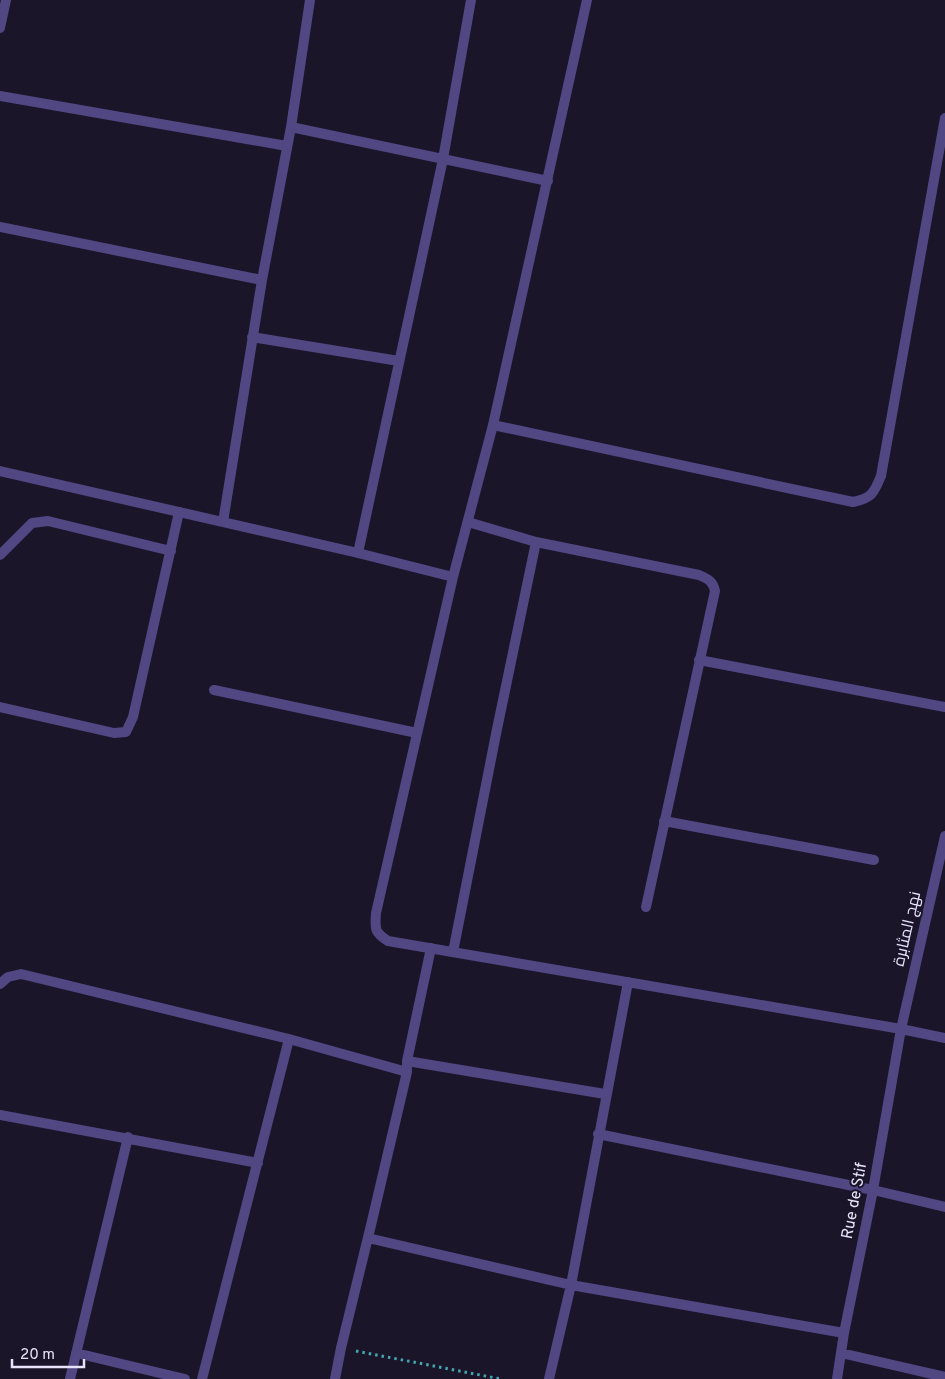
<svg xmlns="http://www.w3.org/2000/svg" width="945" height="1379" font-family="Overpass,Cairo,sans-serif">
<rect width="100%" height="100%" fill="#1b152a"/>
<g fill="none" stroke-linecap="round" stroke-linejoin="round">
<!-- path -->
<path stroke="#43a7ae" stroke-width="3" stroke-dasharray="2.5 4" stroke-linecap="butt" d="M356,1351L501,1379"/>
<!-- lane -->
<path stroke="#514782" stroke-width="10" d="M0,555L32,523L48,521L171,551
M0,707L114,733L126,732L133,717L179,512"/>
<!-- street -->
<path stroke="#514782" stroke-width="10" d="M587,0L493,425L453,577L376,913C375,929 374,932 388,941L901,1029L945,1038
M0,28L6,0
M0,96L287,146
M291,127L548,181
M0,227L262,280
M252,337L399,361
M493,425L853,502C872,498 874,493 881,476L945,118
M0,471L358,553L453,577
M223,522L262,280L291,127L310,0
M468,522L536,542L699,575C708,579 713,581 715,591L646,907
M358,553L443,159L471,0
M699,660L945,707
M214,690L417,733
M664,821L874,860
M453,952L497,729L536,542
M0,984L8,977L21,974L289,1039L407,1072
M407,1061L605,1094
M0,1115L258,1163
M598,1134L873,1190L945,1207
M368,1238L571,1285L844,1333
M76,1353L185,1379
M841,1353L945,1377
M70,1379L128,1137
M202,1379L289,1039
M335,1379L341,1348L372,1221L407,1072V1061L431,948
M549,1379L571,1285L628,982
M837,1379L844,1333L873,1190L901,1029L945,836"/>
</g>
<g text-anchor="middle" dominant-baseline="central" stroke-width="4" stroke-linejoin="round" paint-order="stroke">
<!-- street labels -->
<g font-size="16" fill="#e8e2fb" stroke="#1b152a">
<text transform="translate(908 929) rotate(-77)">نهج المثابرة</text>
<text transform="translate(855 1201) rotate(-79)">Rue de Stif</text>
</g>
</g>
<!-- scale -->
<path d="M12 1359v8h72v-8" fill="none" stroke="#e8e2fb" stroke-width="2.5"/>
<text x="20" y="1359" font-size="15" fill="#e8e2fb" stroke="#1b152a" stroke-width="4" paint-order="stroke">20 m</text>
</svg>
